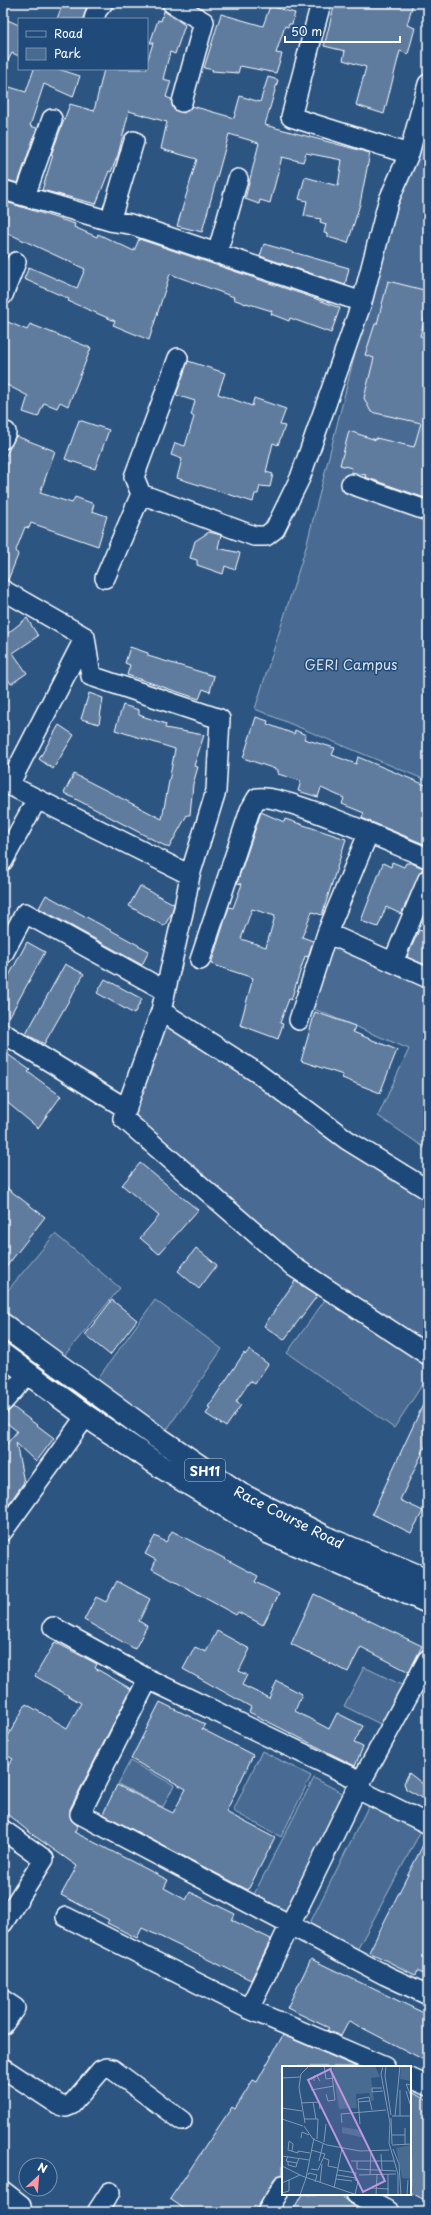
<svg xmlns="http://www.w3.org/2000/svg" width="431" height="2215" font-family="'Playpen Sans',sans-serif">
<rect width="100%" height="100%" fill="#2c5582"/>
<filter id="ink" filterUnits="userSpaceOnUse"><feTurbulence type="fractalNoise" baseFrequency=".025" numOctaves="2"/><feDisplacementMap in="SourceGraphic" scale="8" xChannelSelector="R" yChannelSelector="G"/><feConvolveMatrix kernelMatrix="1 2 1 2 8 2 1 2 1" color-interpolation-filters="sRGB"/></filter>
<g filter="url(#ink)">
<!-- green -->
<path fill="#486b92" stroke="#a4b5c8" d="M428,106V781L255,709L306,547L360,334Z
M331,941L428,984V1150L378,1116L409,1049L309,1007Z
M164,1020L428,1195V1350L293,1262L128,1118Z
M55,1234L120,1288L64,1356L3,1309V1296Z
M327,1297L428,1364V1376L394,1428L287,1353Z
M155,1300L222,1349L164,1434L96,1381Z
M364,1667L404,1686L384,1726L344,1706Z
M262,1751L311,1776L281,1837L233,1811Z
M130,1761L174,1785L163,1807L118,1784Z
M314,1778L350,1797L291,1919L252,1898Z
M369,1805L421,1831L356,1952L308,1927Z"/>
<!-- building -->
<path fill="#5e7c9f" stroke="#fff" fill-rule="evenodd" d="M63,3H79L87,6L83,19H57Z
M335,3H413L407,25L415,28L408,54L400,51L384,114L356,105L366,67L343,60L345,51L324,46Z
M270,6L295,13L292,24H289L288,27L285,26L276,53L282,54L276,73L240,66L238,73L212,71L213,70L204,68L221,14L263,26Z
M164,11L185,25L175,54L170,52L163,79L171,81L166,97L171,99L174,110L184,113L192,106L234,118L240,96L260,102L268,77L278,80L265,125L370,153L360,204L348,243L328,237V234L324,233L326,224L320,222L321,219L304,216L307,201L299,199L305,177L338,186L342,160L306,153L303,162L282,157L270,203L260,200L259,204L245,199L259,143L229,134L202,232L177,226L197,159L161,149L167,122L129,111L118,155L111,172L109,171L96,204L42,190L53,155H51L70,104L94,111L104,69H147V62L153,43H150L158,20L161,21Z
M3,18L19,25V56L12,53L3,70Z
M34,69H58L80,76L73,97L44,84L30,126L37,128L18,183L3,179V85L26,92Z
M3,201L75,224L74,227L97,237L98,234L134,251L139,239L308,296L340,308L331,333L290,318L289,321L271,314L272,311L246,303V304L233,299L234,297L170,274L149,340L113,325L115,321L68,301L69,299L24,279L29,267L77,288L85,269L3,231Z
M264,244L349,268L345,285L260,256Z
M388,281L428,291V307L420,336L428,338V443L424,461L428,462V499L365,477L366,475L351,472L352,468L340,465L349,431L376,440V438L414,447L421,423L371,412L364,398L374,358L365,355L375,324H377Z
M8,322L27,330L30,324L91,348L68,406L60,402L57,408L44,403L38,417L23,412L28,396L3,383V333Z
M188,361L225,373L218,394L252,406L254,398L286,409L280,425L285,426L278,445L273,443L266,472L273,474L270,487L260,486L258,494H255L253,502L177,478L182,459L171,455L175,443L185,446L194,417L191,415L195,401L176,395Z
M79,420L109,430L95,469L65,459Z
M16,436L55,451L40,493L72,503L75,497L94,504L92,511L107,516L98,546L31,523L29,528L25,527L16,550L18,555L8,580L3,579V528L8,510L3,507V461Z
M209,532L221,535L218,548L240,553L235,570L225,566L223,574L197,565V560L190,558L195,541Z
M27,618L38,636L13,653L27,673L11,684L3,672V637Z
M130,647L148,653V656L214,676L210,692L203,689L199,699L127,675L130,665L125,663Z
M89,693L103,698L99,724L81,719Z
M123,705L139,710V715L166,724L165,728L204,735L194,766L198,767L193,784L190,815H187L169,848L64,793L74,774L162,819L175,749L115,730Z
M256,717L268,721L267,724L294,734L295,730L306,735L304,739L335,748L332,755L356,764L358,757L428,786V835L424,844L362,818L364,813L342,804L344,798L321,788L318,797L298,791L301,781L278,774V770L243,758Z
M59,725L74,735L53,769L39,759Z
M261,812L284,822L285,819L346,839L322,915L312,912L302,937L313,941L308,957L305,956L291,1000L289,999L280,1023L283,1024L278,1039L240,1025L253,978L211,964L229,907L233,908L242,884L237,883ZM252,909L275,916L266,947L241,939Z
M392,862L404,867L406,863H411L423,868L401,914L386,907L378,927L361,921L383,863L391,867Z
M140,886L174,904L172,913L164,926L129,906Z
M46,895L149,951L142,965L39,908Z
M419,930L428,933V966L407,957Z
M27,942L45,952L6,1023L3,1022V987Z
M65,964L84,974L44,1044L26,1034Z
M105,979L142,999L134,1014L97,993Z
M315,1012L355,1026L353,1032L397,1050L380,1093L342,1078L343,1075L301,1061Z
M3,1051L30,1070L28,1072L61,1096L38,1128L3,1099Z
M140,1163L198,1210L159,1254L140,1238L159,1216L122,1185Z
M3,1185L45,1217L3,1271Z
M196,1248L217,1265L199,1289L178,1271Z
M295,1281L317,1296L284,1340L264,1326Z
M112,1300L137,1320L110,1355L85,1335Z
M249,1350L268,1364L255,1384L250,1381L236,1402L241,1405L226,1427L206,1414L210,1408L208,1407L244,1353L245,1355Z
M428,1394V1441L400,1500L423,1511L411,1533L372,1514Z
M13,1407L54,1438L36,1462L16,1443L24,1482L6,1508L3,1509V1449L17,1431L3,1420V1417Z
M172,1531L258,1576L255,1582L279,1594L263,1625L238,1612L236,1615L152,1569L156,1560L145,1554L155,1536L166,1542Z
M117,1581L150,1599L139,1621L147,1626L135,1649L84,1620L96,1597L106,1602Z
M314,1594L422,1646L409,1672L361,1647L348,1672L291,1644Z
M217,1631L250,1649L239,1671L247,1675L242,1685L269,1698L277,1681L302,1694L295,1711L329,1729L337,1713L363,1726L354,1743L363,1747L355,1766L249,1712L251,1707L183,1669L195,1647L206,1652Z
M55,1642L97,1664L95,1668L131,1689L70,1809L71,1820L78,1826L74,1832L168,1880L164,1888L186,1900L190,1892L235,1914L232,1920L271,1939L251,1980L142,1928L137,1938L107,1923L109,1920L61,1895L77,1866L33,1835L3,1811V1772L13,1759L3,1753V1745L26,1704L67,1728L81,1703L35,1676Z
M160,1702L205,1724L202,1729L253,1755L226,1812L275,1838L248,1890L103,1814L117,1785L173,1813L186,1789L131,1759Z
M409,1773L428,1788V1801L406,1789L404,1783Z
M428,1835V1976L417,1971L415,1975L369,1952Z
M311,1959L428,2015V2062L349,2021L341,2036L327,2030L329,2028L287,2008Z
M283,2035L357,2067H283V2174L274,2179L256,2212H189L170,2199L232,2107L235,2109L253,2080L257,2082Z
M410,2091L428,2101V2202L410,2192Z
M302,2194H340L351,2204L366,2212H292Z"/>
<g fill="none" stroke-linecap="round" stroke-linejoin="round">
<!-- minor casing -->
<g stroke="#fff" stroke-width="22">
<path id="minor" d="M172,3L204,22L182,102
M321,3L291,117L409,154
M94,19L97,10L103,3
M3,190L110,221L130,224L362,302
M25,196L52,119
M110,221L134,141
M217,254L238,179
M3,295L16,262
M178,358L134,477L141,494L254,536H266L275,529L300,478L362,302L388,202L409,154L428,84
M3,431L6,432L3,439
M351,484L428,511
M105,578L141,494
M3,590L85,637L91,676L220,719L216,791L190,875L184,908L161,1011L123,1118L294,1267L428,1355
M3,782L190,875
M9,785L85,637
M3,861L37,799
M327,933L428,978
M3,954L25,913L164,990
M200,960L250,810L257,798C281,792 398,846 428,858
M393,962L428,879
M161,1011L256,1072L347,1140L428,1190
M299,1020L327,933L368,834
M3,1033L127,1109
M3,1402L28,1374
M3,1531L86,1416
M53,1627L148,1679L361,1781
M148,1679L80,1814L385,1975L428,1995
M357,1789L428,1824
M3,1830L44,1859L3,1923
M66,1917L249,2009L385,2067
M3,2000L15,2008L3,2025
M249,2009L352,1798L428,1659
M3,2068L59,2105L66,2107L71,2105L101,2070L107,2068L112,2069L182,2121
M410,2078L428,2086
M3,2191L21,2205
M356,2194L390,2212
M97,2212L110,2192
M267,2212L283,2185"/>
</g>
<!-- major casing -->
<g stroke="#fff" stroke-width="25">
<path id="major" d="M3,1325L157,1437L240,1494L331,1540L428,1580
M3,1355L86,1416L163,1468L270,1533L428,1602"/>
</g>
<!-- minor -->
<use href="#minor" stroke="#1f4a7a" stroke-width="19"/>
<!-- major -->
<use href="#major" stroke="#1f4a7a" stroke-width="22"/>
</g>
</g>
<g text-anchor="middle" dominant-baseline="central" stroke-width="3" stroke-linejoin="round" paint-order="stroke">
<!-- shield labels -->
<rect fill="#1f4a7a" stroke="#bcc9d7" stroke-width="1" x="185" y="1459" width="40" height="22" rx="3"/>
<g font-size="13" font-weight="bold" fill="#fff">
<text x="205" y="1470">SH11</text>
</g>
<!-- park labels -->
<g font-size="14" fill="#dae1e9" stroke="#1f4a7a">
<text x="351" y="664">GERI Campus</text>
</g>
<!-- street labels -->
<g font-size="14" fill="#fff" stroke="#1f4a7a">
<text transform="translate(289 1517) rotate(27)">Race Course Road</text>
</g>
</g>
<!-- overview -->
<g transform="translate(282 2066)">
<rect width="129" height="129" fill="#2c5582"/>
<path d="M50,0H93L98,11L89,12L92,34L89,35L87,27L74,28L75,42L57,43ZM119,0H129V15L118,13ZM60,61L79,64L83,72L60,67ZM129,79V113L120,112L114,82Z" fill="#486b92"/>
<path fill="none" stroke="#8099b4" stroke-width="1" d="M42,0L44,13L51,12M101,0L99,8L108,57L107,77L116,108V129M104,0L103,10L109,49M0,12L18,11M32,15V10H35L38,15M129,19L124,18L129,30M100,22H90V26L101,25M29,24L52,20M118,24V50M124,25L128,38M44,28L46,35L53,34L49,0M31,36L34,53M76,36L88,35M19,37L37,36L38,43M0,42L20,45M110,50H129M113,50L118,0M109,52L110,78M0,53L21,60M22,53H36L35,73M23,57L17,21L19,8L27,0M60,57L59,48L104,44M78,58L76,33L87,31L90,44M22,60L31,73L45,79L78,85L107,84M123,62V79M110,69H123M19,72L20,66L27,69M42,76L44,58M110,79L129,78M111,83L117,98L119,129M29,84L43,88L36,104L29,103M10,85L11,78L7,75L6,84L16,87V85L28,87M99,88L100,104M0,90L27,94M6,90L4,95L15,97L17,92M42,92L47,94L46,100L56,102M6,95V99L14,101L15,97M37,95L41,78M69,95H88M75,95V103L114,105M88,95H112M0,100L20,110L75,129M56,104L74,107L73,114L76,115L73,129M26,109L27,107L35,109L33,116M55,109L74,112M77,109L114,108M88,109L89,84M24,112L32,72M54,113L70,115M0,117L18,109M38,117L40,98M52,122L60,82M89,122L107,123M0,127L7,125V114M18,129L24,112M94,129L95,109M106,129V108M125,129L126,114"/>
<path fill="#bd96df" fill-opacity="0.15" stroke="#bd96df" stroke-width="2" d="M48,3L103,115L81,126L26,14Z"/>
<rect width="129" height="129" fill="none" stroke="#fff" stroke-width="2"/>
</g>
<!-- margin -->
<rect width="431" height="2215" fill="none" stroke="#1f4a7a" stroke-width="16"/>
<rect x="8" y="8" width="415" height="2199" fill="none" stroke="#fff" stroke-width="1.5" filter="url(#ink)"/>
<!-- legend -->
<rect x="18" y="18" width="130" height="52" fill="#1f4a7a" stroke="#7992af"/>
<rect x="26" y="31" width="20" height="6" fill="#1f4a7a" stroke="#7992af"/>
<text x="54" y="38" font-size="12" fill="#ffffff">Road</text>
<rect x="26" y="48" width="20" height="12" fill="#486b92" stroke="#7992af"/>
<text x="54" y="58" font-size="12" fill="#ffffff">Park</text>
<!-- north arrow -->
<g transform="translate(38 2177) rotate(26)"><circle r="19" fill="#1f4a7a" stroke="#7992af"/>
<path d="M0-3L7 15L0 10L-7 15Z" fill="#ff9aa2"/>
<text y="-6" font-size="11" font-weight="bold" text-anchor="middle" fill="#ffffff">N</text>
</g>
<!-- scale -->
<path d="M285 36v6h115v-6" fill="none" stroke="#ffffff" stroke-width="2"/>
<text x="291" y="36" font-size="12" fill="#ffffff" stroke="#1f4a7a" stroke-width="3" paint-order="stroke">50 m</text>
</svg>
